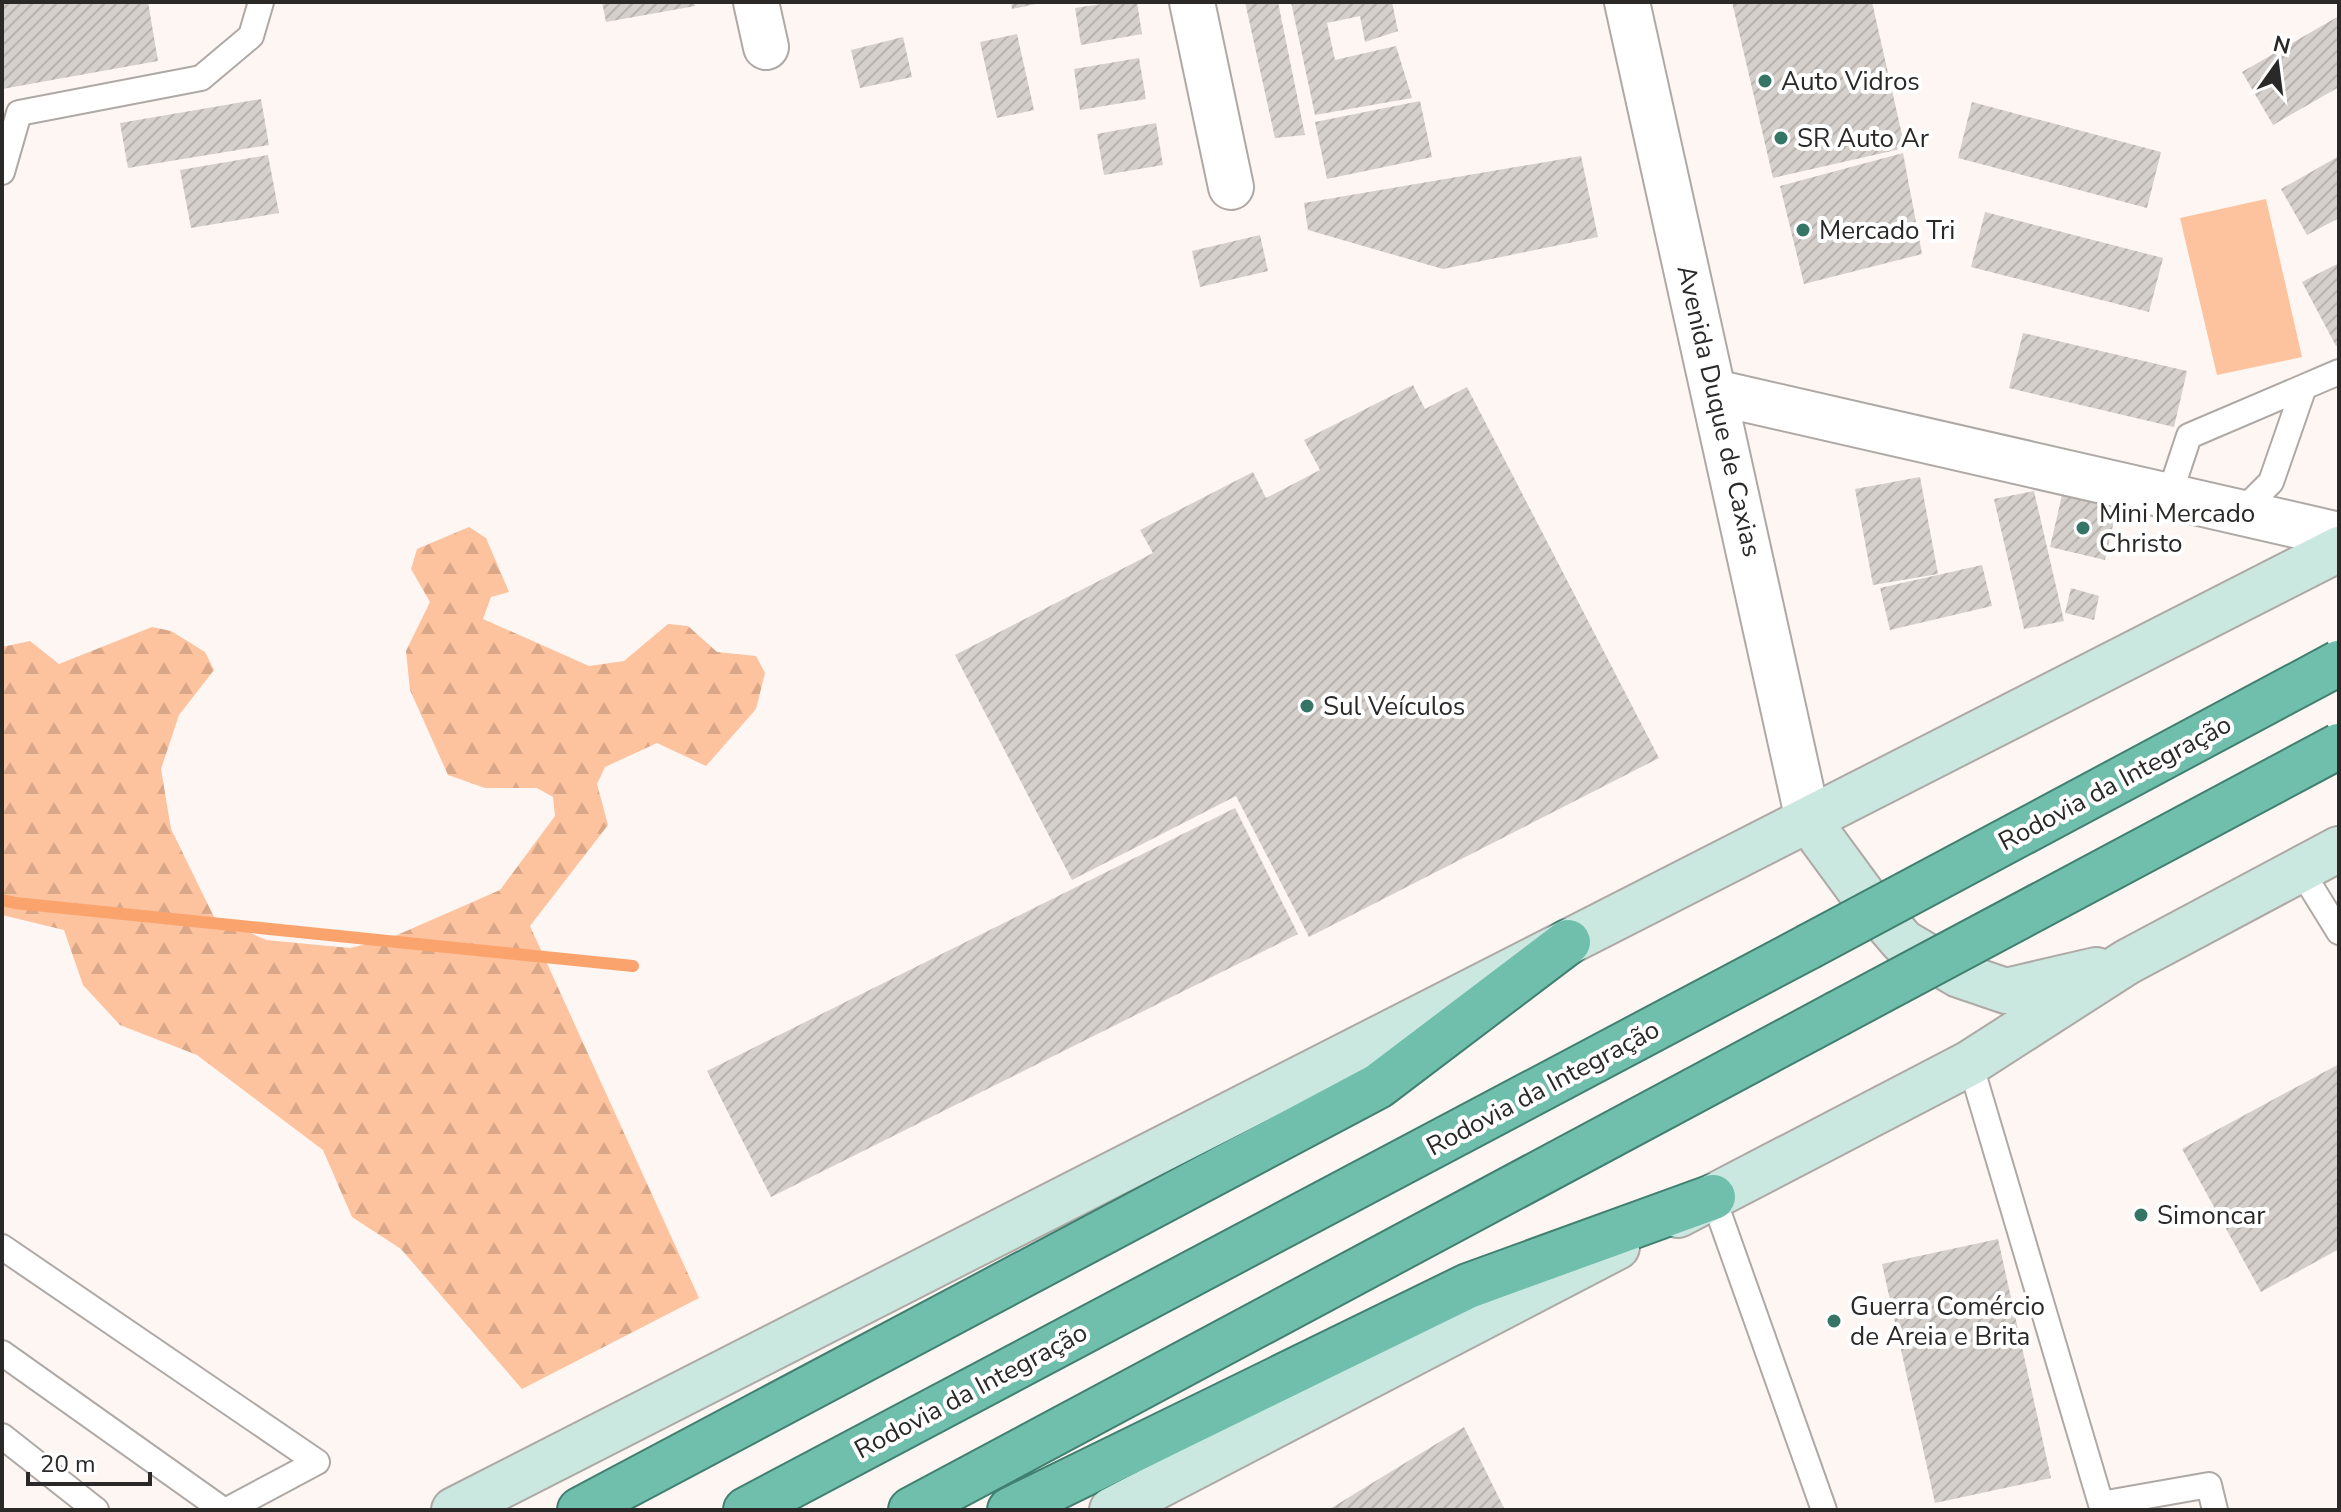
<svg xmlns="http://www.w3.org/2000/svg" width="2341" height="1512" font-family="'Nunito Sans',sans-serif">
<defs>
<pattern id="forest-firs" width="22" height="20" patternUnits="userSpaceOnUse" patternTransform="scale(2)"><rect width="22" height="20" fill="#fdc29e"/><path d="M5 1l3.5 6h-7zM16 11l3.5 6h-7z" fill="#d9a788"/></pattern>
<pattern id="building-hatch" width="6" height="6" patternUnits="userSpaceOnUse" patternTransform="scale(2)"><rect width="6" height="6" fill="#d6d0cc"/><path d="M-1 1l2-2M0 6l6-6M5 7l2-2" fill="none" stroke="#b8b3af"/></pattern>
</defs>
<rect width="100%" height="100%" fill="#fdf6f2"/>
<!-- forest -->
<path fill="url(#forest-firs)" d="M469,527L486,538L509,592L491,597L483,619L589,666L624,661L668,624L688,626L717,652L756,656L765,673L756,709L706,766L657,743L605,767L597,784L608,825L530,926L699,1298L522,1389L401,1249L352,1217L323,1150L197,1055L120,1025L83,985L64,930L2,915V647L30,641L59,664L152,627L171,631L205,652L214,670L179,715L161,769L171,829L214,917L266,940L350,948L388,939L500,890L555,816L553,797L537,788H485L448,775L410,690L406,651L430,602L411,569L417,549Z"/>
<!-- pitch -->
<path fill="#fdc29e" d="M2266,199L2302,357L2217,375L2180,218Z"/>
<g fill="none" stroke-linecap="round" stroke-linejoin="round">
<!-- stream -->
<path stroke="#fba36c" stroke-width="12" d="M2,900L15,903L633,966"/>
</g>
<!-- building -->
<path fill="url(#building-hatch)" d="M2,2H148L158,61L2,89Z
M602,2H694L695,6L606,22Z
M1011,2H1039L1040,3L1012,9Z
M1115,2H1137L1142,34L1081,45L1075,8Z
M1245,2H1278L1305,135L1275,138Z
M1291,2H1392L1398,31L1365,42L1360,16L1327,23L1335,60L1396,46L1412,98L1315,115Z
M1732,2H1872L1905,148L1773,178Z
M2339,16V87L2273,125L2242,72Z
M1017,34L1034,110L997,118L980,42Z
M903,37L912,77L860,88L851,50Z
M1139,58L1146,99L1080,110L1074,69Z
M261,99L269,145L128,168L120,123Z
M1420,101L1432,157L1327,179L1315,122Z
M1972,102L2161,152L2147,208L1958,158Z
M1156,123L1163,165L1104,175L1097,134Z
M1903,153L1922,254L1804,284L1780,186Z
M268,155L279,213L191,228L180,170Z
M1581,156L1598,237L1443,269L1308,230L1304,203Z
M2339,156V218L2307,235L2281,189Z
M1985,212L2163,258L2149,312L1971,267Z
M1260,235L1268,271L1200,287L1192,251Z
M2339,263V345L2336,346L2302,282Z
M2023,333L2187,371L2174,427L2009,388Z
M1413,385L1425,409L1467,387L1659,758L1309,937L1236,796L1072,880L955,655L1153,553L1140,530L1253,472L1266,498L1320,470L1304,440Z
M1920,477L1938,574L1873,585L1855,489Z
M2034,491L2064,621L2024,629L1994,499Z
M2062,495L2117,508L2105,560L2050,547Z
M1982,565L1992,606L1890,630L1880,588Z
M2071,588L2099,596L2094,620L2065,613Z
M1235,808L1298,934L771,1197L707,1071Z
M2339,1064V1249L2261,1292L2182,1149Z
M1998,1239L2051,1478L1935,1503L1882,1264Z
M1464,1427L1505,1510H1328Z"/>
<g fill="none" stroke-linecap="round" stroke-linejoin="round">
<!-- service casing -->
<g stroke="#afa9a6" stroke-width="28">
<path id="service" d="M2,172L19,113L201,78L251,36L261,2
M2169,496L2189,436L2339,372
M2240,513L2271,482L2304,387
M2300,869L2339,932
M1970,1063L2101,1504L2209,1485L2215,1510
M1713,1197L1824,1510
M2,1247L317,1462L227,1510
M2,1353L223,1510
M2,1436L96,1510"/>
</g>
<!-- minor casing -->
<g stroke="#afa9a6" stroke-width="48">
<path id="minor" d="M756,2L766,47
M1192,2L1231,187
M1714,392L2339,535"/>
</g>
<!-- tertiary casing -->
<g stroke="#afa9a6" stroke-width="48">
<path id="tertiary" d="M1627,2L1808,820"/>
</g>
<!-- secondary casing -->
<g stroke="#afa9a6" stroke-width="48">
<path id="secondary" d="M1808,820L1866,899L1903,942L1959,975L2006,991L2096,970
M1678,1215L1970,1063L2127,962L2339,849
M454,1510L2339,549
M1112,1510L1617,1247"/>
</g>
<!-- trunk casing -->
<g stroke="#418071" stroke-width="48">
<path id="trunk" d="M580,1510L1378,1086L1568,942
M746,1510L1808,947
M911,1510L1837,1014
M1010,1510L1468,1286L1713,1197"/>
</g>
<!-- service -->
<use href="#service" stroke="#fff" stroke-width="24"/>
<!-- minor -->
<use href="#minor" stroke="#fff" stroke-width="44"/>
<!-- tertiary -->
<use href="#tertiary" stroke="#fff" stroke-width="44"/>
<!-- secondary -->
<use href="#secondary" stroke="#cae7e0" stroke-width="44"/>
<!-- trunk -->
<use href="#trunk" stroke="#70bfac" stroke-width="44"/>
<!-- trunk-bridge casing -->
<g stroke="#418071" stroke-width="48" stroke-linecap="butt">
<path id="trunk-bridge" d="M1808,947L2339,663
M1837,1014L2339,746"/>
</g>
<!-- trunk-bridge -->
<use href="#trunk-bridge" stroke="#70bfac" stroke-width="44"/>
</g>
<!-- markers -->
<g fill="#347566" stroke="#fff" stroke-width="3">
<circle cx="1765" cy="81" r="8"/>
<circle cx="1781" cy="138" r="8"/>
<circle cx="1803" cy="230" r="8"/>
<circle cx="2083" cy="528" r="8"/>
<circle cx="1307" cy="706" r="8"/>
<circle cx="2141" cy="1215" r="8"/>
<circle cx="1834" cy="1321" r="8"/>
</g>
<g text-anchor="middle" dominant-baseline="central" stroke-width="8" stroke-linejoin="round" paint-order="stroke">
<!-- poi labels -->
<g font-size="26" fill="#2b2928" stroke="#fff" text-anchor="start">
<text x="1781" y="81">Auto Vidros</text>
<text x="1797" y="138">SR Auto Ar</text>
<text x="1819" y="230">Mercado Tri</text>
<text x="2099" y="513">Mini Mercado<tspan x="2099" dy="30">Christo</tspan></text>
<text x="1323" y="706">Sul Veículos</text>
<text x="2157" y="1215">Simoncar</text>
<text x="1850" y="1306">Guerra Comércio<tspan x="1850" dy="30">de Areia e Brita</tspan></text>
</g>
<!-- street labels -->
<g font-size="26" fill="#2b2928" stroke="#fff">
<text transform="translate(1719 411) rotate(77)">Avenida Duque de Caxias</text>
<text transform="translate(2115 783) rotate(-28)">Rodovia da Integração</text>
<text transform="translate(1543 1088) rotate(-28)">Rodovia da Integração</text>
<text transform="translate(971 1391) rotate(-28)">Rodovia da Integração</text>
</g>
</g>
<!-- border -->
<rect width="2341" height="1512" fill="none" stroke="#2b2928" stroke-width="8"/>
<!-- north arrow -->
<g transform="translate(2277 64) rotate(14)" stroke="#ffffff" stroke-width="6" paint-order="stroke">
<path d="M0-6L14 30L0 20L-14 30Z" fill="#2b2928"/>
<text y="-12" font-size="22" font-weight="bold" text-anchor="middle" fill="#2b2928">N</text>
</g>
<!-- scale -->
<path d="M28 1472v12h122v-12" fill="none" stroke="#2b2928" stroke-width="4"/>
<text x="40" y="1472" font-size="24" fill="#2b2928" stroke="#ffffff" stroke-width="6" paint-order="stroke">20 m</text>
</svg>
